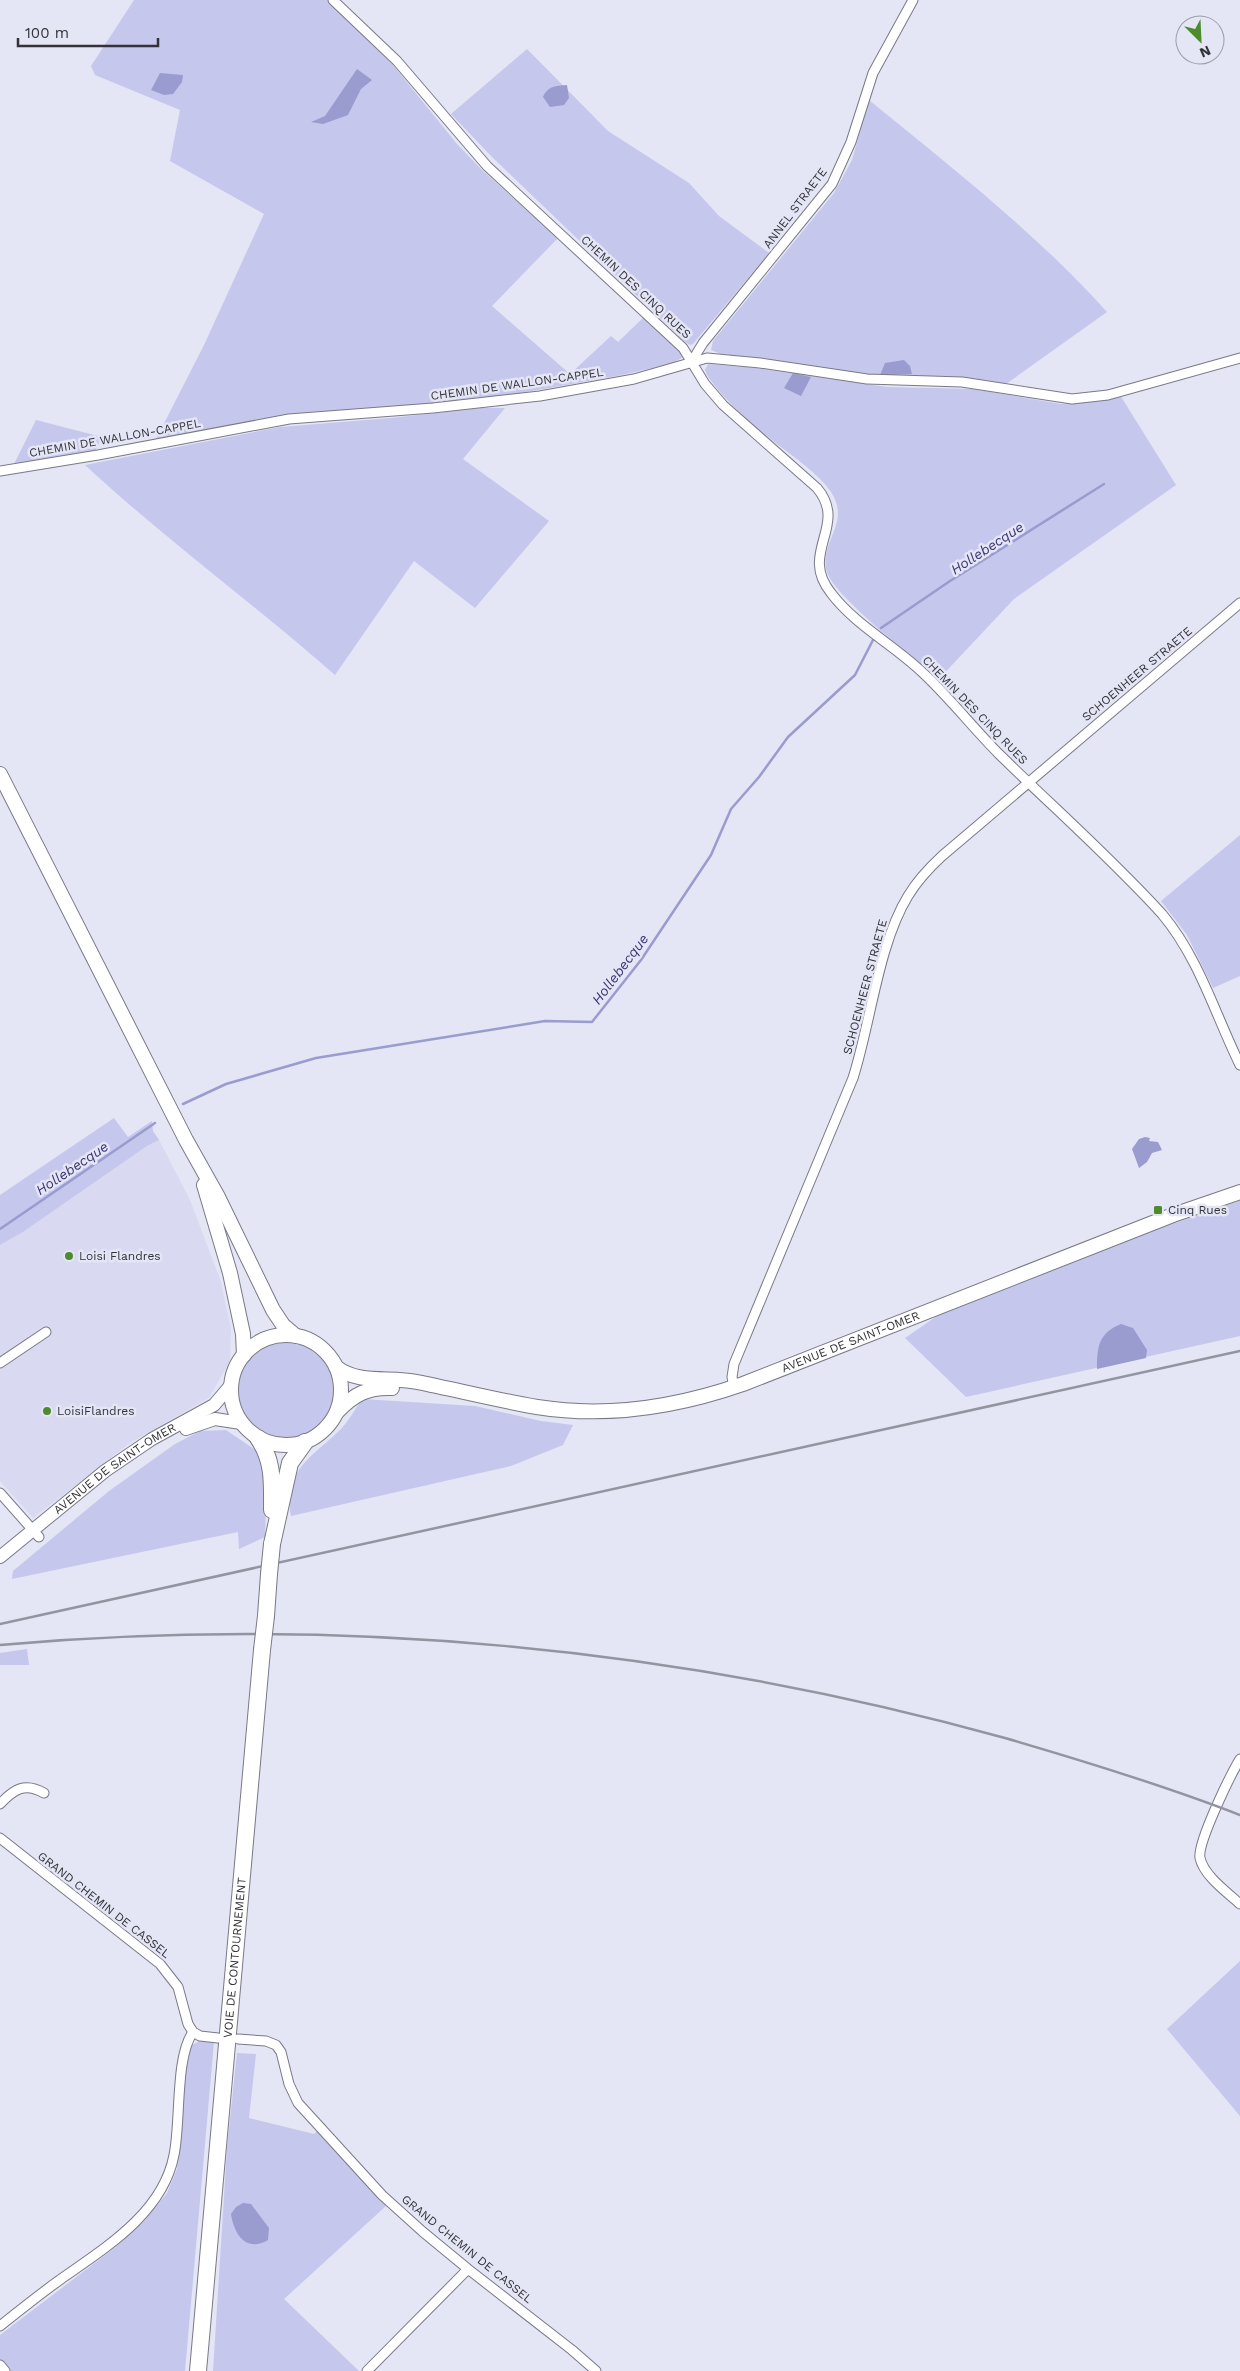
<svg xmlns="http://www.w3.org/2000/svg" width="1240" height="2371" font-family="'Work Sans',sans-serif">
<rect width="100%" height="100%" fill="#e4e5f5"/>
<!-- built -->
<path fill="#d9daf1" d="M159,1140L190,1200L220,1279L231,1328L230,1361L209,1398L130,1443L33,1518L0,1481V1245L23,1232L147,1146Z"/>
<!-- green -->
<path fill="#c6c7ed" d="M134,0H328L393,65L457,144L482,170L558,238L492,306L570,374L611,336L618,342L644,317L677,348L683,357L673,363L622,375L504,396L427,404L320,412L154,443L204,345L264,214L170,161L180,110L95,75L91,66Z
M527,49L608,131L689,183L719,216L769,253L693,344L690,345L685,342L491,156L451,114Z
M869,100C951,167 1036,233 1107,312L1006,384L963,377L876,376L840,372L759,358L721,354L711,350L713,341L834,193L852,160Z
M708,364L756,368L887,387L974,389L1061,404L1095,401L1120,395L1176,485L1014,599L937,681C915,658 834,596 827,572C818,541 852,524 831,492C818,473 795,458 777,444C752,424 725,402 707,375L705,370Z
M480,408H505L463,459L549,521L475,608L414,561L335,675C253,603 165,539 85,465L280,427L391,418Z
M36,420L102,437L94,454L14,464Z
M1240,835V976L1213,988L1187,935L1161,901Z
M114,1118L128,1137L152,1121L153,1131L159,1140L147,1146L23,1232L0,1245V1195Z
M1240,1200V1336L966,1397L905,1338L943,1312L1110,1246Z
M238 1391a48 48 0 1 1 96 0a48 48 0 1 1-96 0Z
M362,1399L475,1406L541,1421L573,1425L563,1445L511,1466L291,1516C282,1471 312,1457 340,1430C349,1421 355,1409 362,1399Z
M226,1430L260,1453L267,1471L265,1537L239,1549L238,1532L12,1579L13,1571L109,1491L175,1444L200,1431Z
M27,1649L29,1665H0V1653Z
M1240,1961V2116L1167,2029Z
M199,2041L214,2042L185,2371H0V2335L117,2246L145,2220L167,2193L177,2169L188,2052L191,2046Z
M237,2053L256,2054L249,2118L314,2134L318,2130L386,2206L284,2299L359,2371H213L227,2148Z"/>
<!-- water -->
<path fill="#9a9bce" d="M357,69L372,80L361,89L348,115L323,124L311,122L325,116Z
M160,73L183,75L182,82L173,94L164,95L151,90Z
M567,85L569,98L564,105L550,107L543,97C548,86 555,86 567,85Z
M904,360L910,366L912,374L880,375L885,363Z
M793,373L811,377L801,396L784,388Z
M1145,1137L1150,1138L1149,1141L1158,1142L1162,1150L1152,1153L1147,1162L1139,1168L1132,1149L1139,1139Z
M1121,1324L1133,1328L1147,1350L1146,1358L1097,1369C1097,1346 1099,1333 1121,1324Z
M243,2203L251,2204L269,2228L268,2240C246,2253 234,2234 231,2214L236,2207Z"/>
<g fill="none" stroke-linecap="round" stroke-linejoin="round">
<!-- stream -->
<path stroke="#9a9bce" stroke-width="2.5" d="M881,628L950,581L1104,484
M183,1104L226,1084L316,1058L545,1021L592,1022L641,960L711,855L731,809L759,777L788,737L855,675L873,640
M0,1229L155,1123"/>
<!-- street casing -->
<g stroke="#797987" stroke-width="11">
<path id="street" d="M333,0L397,61L487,166L683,348L705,384L723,405L817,488C849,526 798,552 831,593C855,625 894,645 922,672C950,698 973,728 1000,755C1054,808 1111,858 1162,914C1199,958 1215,1014 1240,1065
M692,361L703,343L832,184L851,142L873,73L913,0
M0,471L98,455L289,419L433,408L540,396L634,379L707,358L760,363L867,379L962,382L1072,399L1108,395L1240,358
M0,1363L46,1332
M734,1387L732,1377L734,1364L853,1078C871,1022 878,945 908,896C917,881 929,868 942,856L1240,603
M0,1493L39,1537
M1240,1759C1231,1774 1197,1843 1200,1858C1204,1876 1227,1892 1240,1904
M0,1804C14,1789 25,1782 44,1793
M0,1838L160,1964L178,1987L188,2024L193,2032L200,2036L218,2038
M238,2039L266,2041L276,2045L281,2052L289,2084L298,2103L382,2195L423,2232L468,2269L572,2350L596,2371
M0,2326C20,2310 40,2294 61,2279C105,2248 163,2213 174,2155C181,2122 175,2057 193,2032
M0,2365L5,2371
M367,2371L468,2269"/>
</g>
<!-- secondary casing -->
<g stroke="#797987" stroke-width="14">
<g id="secondary">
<path d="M186,1429L215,1419L241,1423"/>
<path id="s1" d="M0,1557L105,1471L152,1439L214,1405L231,1385"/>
</g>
</g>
<!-- primary casing -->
<g stroke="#797987" stroke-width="16">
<g id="primary">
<path d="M0,774L186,1140L218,1197L273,1310L283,1325L296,1336"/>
<path d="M204,1185L230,1273L243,1334L244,1355"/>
<circle cx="286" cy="1390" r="55"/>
<path id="s2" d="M336,1367C359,1385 390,1376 417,1382C457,1390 496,1400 537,1407C606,1418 677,1407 743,1384L1173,1215L1240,1192"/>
<path d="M337,1412C354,1394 368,1387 392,1388"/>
</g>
</g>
<!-- highway casing -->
<g stroke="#797987" stroke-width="18">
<g id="highway">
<path d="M258,1438C274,1461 272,1484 272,1510"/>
<path d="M272,1544L290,1463L305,1442"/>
<path d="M266,1616L269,1574"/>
<path id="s3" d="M198,2371L262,1650"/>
</g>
</g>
<!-- street -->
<use href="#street" stroke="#fff" stroke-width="9"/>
<!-- secondary -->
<use href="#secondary" stroke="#fff" stroke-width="12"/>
<!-- primary -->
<use href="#primary" stroke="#fff" stroke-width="14"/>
<!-- highway -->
<use href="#highway" stroke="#fff" stroke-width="16"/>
<!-- rail -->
<path stroke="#9394a0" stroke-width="2.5" d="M0,1624L1240,1351
M0,1645C338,1615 678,1647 1005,1738C1084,1761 1163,1785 1240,1815"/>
<!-- highway-bridge casing -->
<g stroke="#797987" stroke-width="18" stroke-linecap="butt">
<path id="highway-bridge" d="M269,1574L272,1544
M262,1650L266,1616"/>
</g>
<!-- highway-bridge -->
<use href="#highway-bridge" stroke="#fff" stroke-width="16"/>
</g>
<!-- markers -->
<g fill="#4c8c2e" stroke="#e4e5f5" stroke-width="2">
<rect x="1153" y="1205" width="10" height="10" rx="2.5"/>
<circle cx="69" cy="1256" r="5"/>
<circle cx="47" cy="1411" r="5"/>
</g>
<g text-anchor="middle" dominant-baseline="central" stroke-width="5" stroke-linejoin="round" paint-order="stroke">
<!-- street labels -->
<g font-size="12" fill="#323238" stroke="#e4e5f5">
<text transform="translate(795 208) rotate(-53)">ANNEL STRAETE</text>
<text transform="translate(636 287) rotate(43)">CHEMIN DES CINQ RUES</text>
<text transform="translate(517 384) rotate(-8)">CHEMIN DE WALLON-CAPPEL</text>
<text transform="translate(115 438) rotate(-10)">CHEMIN DE WALLON-CAPPEL</text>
<text transform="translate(1137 674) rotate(-40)">SCHOENHEER STRAETE</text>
<text transform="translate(975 710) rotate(46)">CHEMIN DES CINQ RUES</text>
<text transform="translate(865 987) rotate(-75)">SCHOENHEER STRAETE</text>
<text stroke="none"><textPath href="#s2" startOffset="531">AVENUE DE SAINT-OMER</textPath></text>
<text stroke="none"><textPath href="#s1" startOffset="145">AVENUE DE SAINT-OMER</textPath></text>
<text transform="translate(104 1905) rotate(38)">GRAND CHEMIN DE CASSEL</text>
<text stroke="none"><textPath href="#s3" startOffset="415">VOIE DE CONTOURNEMENT</textPath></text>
<text transform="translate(467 2249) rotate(39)">GRAND CHEMIN DE CASSEL</text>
</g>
<!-- poi labels -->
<g font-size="12" fill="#323238" stroke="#e4e5f5" text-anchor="start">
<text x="1168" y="1210">Cinq Rues</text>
<text x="79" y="1256">Loisi Flandres</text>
<text x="57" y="1411">LoisiFlandres</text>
</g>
<!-- water labels -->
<g font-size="14" font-style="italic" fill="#3a3574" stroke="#e4e5f5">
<text transform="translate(987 548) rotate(-33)">Hollebecque</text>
<text transform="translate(620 969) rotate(-53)">Hollebecque</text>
<text transform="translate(72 1168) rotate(-34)">Hollebecque</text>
</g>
</g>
<!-- north arrow -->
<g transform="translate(1200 40) rotate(156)"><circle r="24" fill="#e4e5f5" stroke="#9d9da9"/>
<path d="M0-4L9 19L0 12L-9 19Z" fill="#4c8c2e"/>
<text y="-8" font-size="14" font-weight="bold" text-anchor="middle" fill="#323238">N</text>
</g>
<!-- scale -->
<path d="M18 38v8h140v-8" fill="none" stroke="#323238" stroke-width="2.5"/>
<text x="25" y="38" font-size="15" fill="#323238" stroke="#e4e5f5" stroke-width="4" paint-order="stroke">100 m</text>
</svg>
